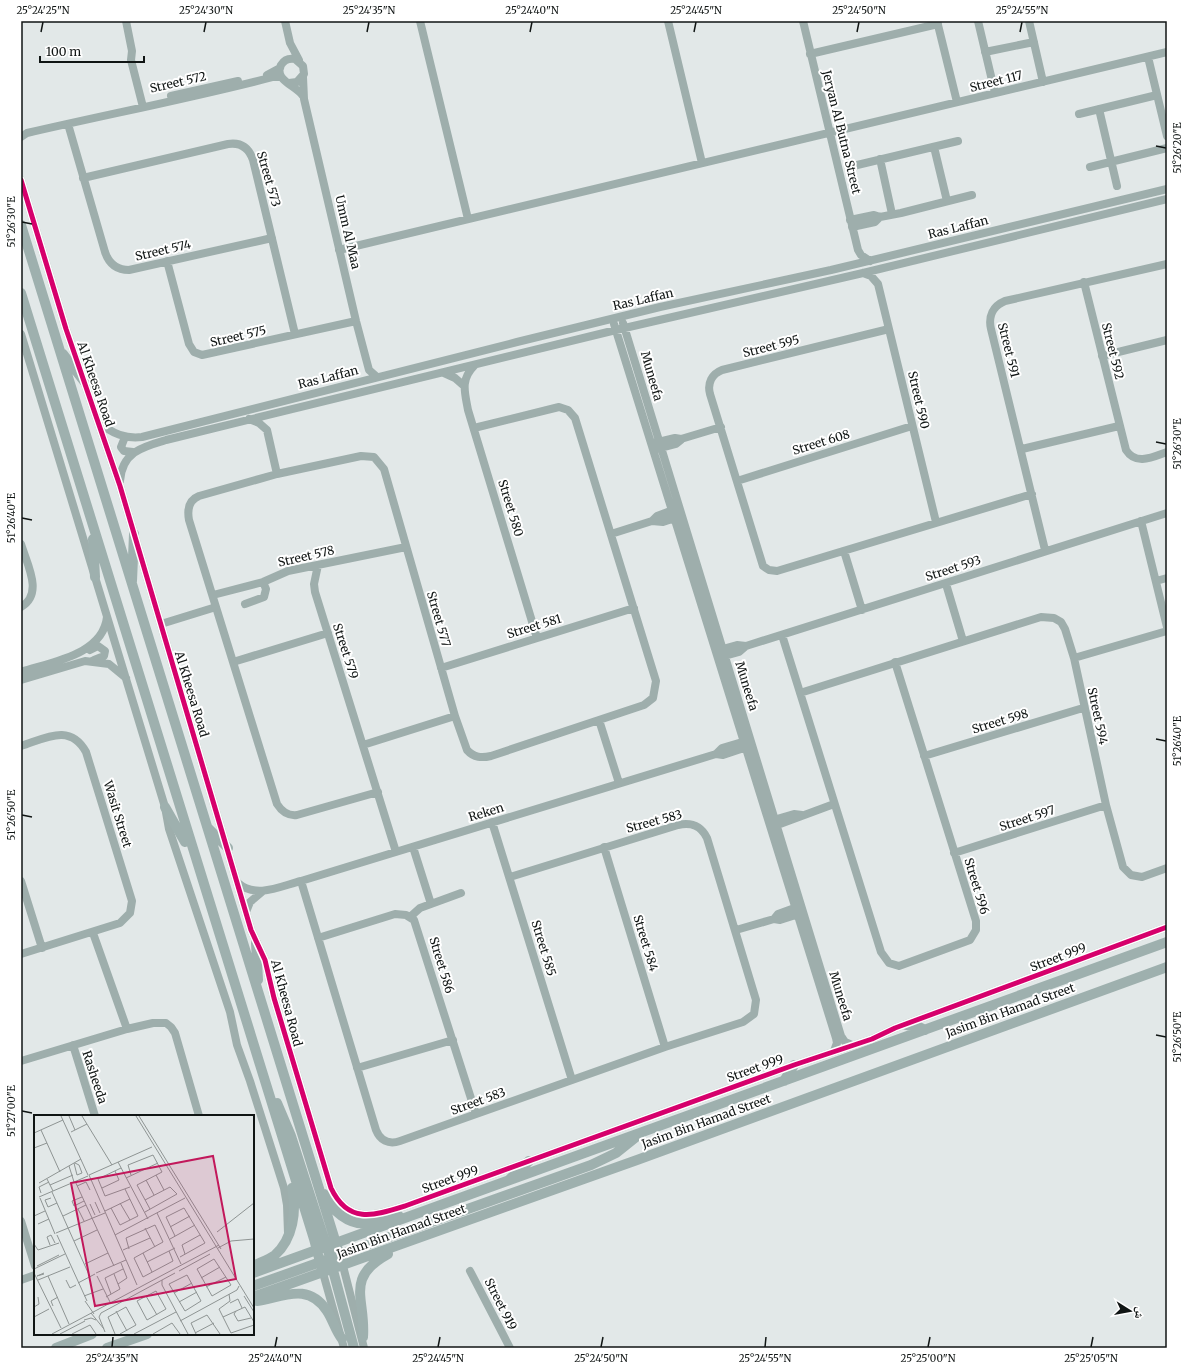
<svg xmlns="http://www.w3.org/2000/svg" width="1188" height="1369" font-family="Merriweather,'Noto Naskh Arabic',serif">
<rect width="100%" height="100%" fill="#e2e8e8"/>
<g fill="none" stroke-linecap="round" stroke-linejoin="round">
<!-- minor -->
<path stroke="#9eaeac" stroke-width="8" d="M126,21L132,51L131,60L143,107
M285,21L290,43L299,60
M420,21L468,219
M668,21L702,163
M803,21L858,250L861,255L870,261
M937,21L957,102
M978,21L995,93
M1029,21L1043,82
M985,52L1034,42
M810,54L938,24
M1148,57L1167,136
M267,75L280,68
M303,77L304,99L356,321L369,370L377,377
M289,83L297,82L304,74L303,66L295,59C289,58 284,60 281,65C273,80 297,86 303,96
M171,96L238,81
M1099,109L1117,186
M1079,114L1157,95
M68,124L105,252C109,264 117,270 129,270L272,238
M21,137L27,133C109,114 192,98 273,77H281
M934,147L947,201
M880,159L892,214
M853,166L958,141
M1090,167L1167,148
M83,178L228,144C241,142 249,148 253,160L295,334
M21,180L66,329L120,486L251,930L265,960L274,998L331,1188C348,1224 373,1216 405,1206L794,1065L872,1039L895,1028L1167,927
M850,220L874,215L880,217L901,213L972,195
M852,227L875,222L880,217
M339,250L1167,52
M167,261L189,344L194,352L202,355L356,321
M863,273L871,276L878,284L936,522
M1084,282L1126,450C1136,466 1153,457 1167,452
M623,323L841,1036L845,1042L852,1045
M614,324L836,1038L837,1043L834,1051
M889,329L722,370C712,374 707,383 710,394L763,566L769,570L777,571L1032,494
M21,334L165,807L169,829L230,1012L237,1045L250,1081L284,1188L287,1205L288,1233
M1102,356L1167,340
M474,366C460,380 465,393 468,410L537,638
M444,373L455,378L463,385
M249,419L259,423L267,430L277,474
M100,422C111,434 127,439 142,437L517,342L660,307L831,270L1167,189
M125,437L121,447L124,451L133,452
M654,443L675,438L681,439L721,427
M657,449L676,444L681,440
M1022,449L1119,426
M120,481C122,452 142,447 166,440L616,330L863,273L1167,199
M737,481L912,426
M652,521L663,522L675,518
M1141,521L1167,627
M611,534L652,521L657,516L673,510
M21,544C27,564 44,594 21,607
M1045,550L991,329C988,316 993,306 1005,301L1167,264
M844,551L862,610
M318,565L314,584L315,592L396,852
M1156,581L1167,578
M946,584L963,641
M213,595L263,582L288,571L406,547
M245,604L264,597L266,589L263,582
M161,624L216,607
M782,635L881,952L889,963L899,966L970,940L976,930V921L895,662
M90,650L98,646L105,651L104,656L94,660
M719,650L737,645L746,646
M721,657L739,652L746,646L1167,513
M1074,658L1167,631
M233,662L328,633
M441,668L634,608
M21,672C51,662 103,655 107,617
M21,680L85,661L109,664L126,678
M800,693L1041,617L1054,618L1061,622L1065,629L1074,658L1106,805L1123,867L1131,875L1142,877L1167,868
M599,720L619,783
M363,745L455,716
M21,746C46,738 70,723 86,752L132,901L130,913L120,923L21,954
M716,754L723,755L750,746
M924,756L1083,708
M378,792L297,815C288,816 282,812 277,804L189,520C187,509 189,500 199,496L277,474L361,456L374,457L384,469L455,716L467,750C474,758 482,758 491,756L644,705L653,698L656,681L575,418L568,410L559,407L474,428
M770,821L794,814L802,815
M492,822L572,1080
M772,827L834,804
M413,847L431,904
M604,847L665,1047
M954,853L1106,805
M21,881L42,948
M301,881L376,1130C380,1140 388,1145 400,1141L665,1047L743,1022L754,1014L756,1000L707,838C701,826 692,822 678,825L510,877
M238,883C256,899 281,886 301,881L716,754L722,748L749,740
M246,912L250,902L263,891
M410,917L420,908L461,893
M774,919L778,914L800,906
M736,930L774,919L780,920L802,913
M93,933L127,1029
M318,938L395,914L406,915L414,920L476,1114
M73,1045L95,1116
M21,1061L127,1029L153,1023H166L171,1027L175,1033L199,1116
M357,1068L453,1040
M21,1221L35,1266
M343,1266L364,1348
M470,1271L510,1348
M323,1273L344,1348
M21,1280L35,1275"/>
<!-- major -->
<path stroke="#9eb0ae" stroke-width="10" d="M21,225L343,1266
M21,293L314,1239L323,1273
M63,354L87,385
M93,539L95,577
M132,581L134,534
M165,807L185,842
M208,828L228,848
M256,943L258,980
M906,1025L917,1026L925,1030
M784,1081L794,1065
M277,1103L291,1136L329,1254
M510,1179L529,1161
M324,1194C331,1210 349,1226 368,1223C379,1222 388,1217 399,1216
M331,1263L354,1348
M253,1266C261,1262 268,1260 275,1255C293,1239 297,1211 292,1188
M253,1273L1167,942
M323,1273L328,1261L339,1255L591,1165L616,1153L636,1137
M253,1286L326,1260
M253,1297L637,1160L1167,967
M257,1301C283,1297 308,1282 327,1311C333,1320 335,1330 342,1339
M363,1337C366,1299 344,1278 388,1254
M56,1348L92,1334
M107,1348L147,1334"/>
<!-- cycleway casing -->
<g stroke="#fff" stroke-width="8">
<path id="cycleway" d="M21,180L66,329L120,486L251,930L265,960L274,998L331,1188C348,1224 373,1216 405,1206L794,1065L872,1039L895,1028L1167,927"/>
</g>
<!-- cycleway -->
<use href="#cycleway" stroke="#d6006c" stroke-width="5"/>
</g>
<!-- ticks -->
<path fill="none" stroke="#101514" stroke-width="1.5" d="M41,32L43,22M204,32L206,22M367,32L369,22M530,32L532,22M694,32L696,22M857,32L859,22M1020,32L1022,22M1156,146L1166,148M22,222L32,224M1156,442L1166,444M22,518L32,520M1156,739L1166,741M22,815L32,817M1156,1035L1166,1037M22,1111L32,1113M112,1347L113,1337M275,1347L277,1337M438,1347L440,1337M601,1347L603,1337M765,1347L766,1337M928,1347L930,1337M1091,1347L1093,1337"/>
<g text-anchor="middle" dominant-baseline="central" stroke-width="4" stroke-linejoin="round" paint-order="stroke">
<!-- street labels -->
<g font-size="12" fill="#101514" stroke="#fff">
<text transform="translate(996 81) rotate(-14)">Street 117</text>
<text transform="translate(178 82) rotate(-13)">Street 572</text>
<text transform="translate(842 132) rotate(76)">Jeryan Al Butna Street</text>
<text transform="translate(269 179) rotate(74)">Street 573</text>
<text transform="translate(958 227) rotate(-14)">Ras Laffan</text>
<text transform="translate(348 232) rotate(77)">Umm Al Maa</text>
<text transform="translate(163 250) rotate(-13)">Street 574</text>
<text transform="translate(643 299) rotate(-13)">Ras Laffan</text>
<text transform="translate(238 336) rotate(-13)">Street 575</text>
<text transform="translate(771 346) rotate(-14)">Street 595</text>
<text transform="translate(1009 350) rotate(76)">Street 591</text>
<text transform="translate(1113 351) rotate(76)">Street 592</text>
<text transform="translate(652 376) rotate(74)">Muneefa</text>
<text transform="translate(328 377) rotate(-14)">Ras Laffan</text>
<text transform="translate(96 384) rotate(71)">Al Kheesa Road</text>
<text transform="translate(919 400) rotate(77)">Street 590</text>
<text transform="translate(821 442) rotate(-17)">Street 608</text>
<text transform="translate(511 508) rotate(73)">Street 580</text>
<text transform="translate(306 556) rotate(-13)">Street 578</text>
<text transform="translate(953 568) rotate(-18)">Street 593</text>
<text transform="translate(439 619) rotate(74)">Street 577</text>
<text transform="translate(534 626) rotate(-17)">Street 581</text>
<text transform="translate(346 651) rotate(72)">Street 579</text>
<text transform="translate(747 686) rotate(73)">Muneefa</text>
<text transform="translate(192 694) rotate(73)">Al Kheesa Road</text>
<text transform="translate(1098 716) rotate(78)">Street 594</text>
<text transform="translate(1000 721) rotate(-17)">Street 598</text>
<text transform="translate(486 812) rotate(-17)">Reken</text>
<text transform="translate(118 814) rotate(73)">Wasit Street</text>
<text transform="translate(1027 818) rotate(-18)">Street 597</text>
<text transform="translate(654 821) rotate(-15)">Street 583</text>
<text transform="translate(977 886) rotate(73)">Street 596</text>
<text transform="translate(646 943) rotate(73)">Street 584</text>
<text transform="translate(544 948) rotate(73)">Street 585</text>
<text transform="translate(1058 957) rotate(-21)">Street 999</text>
<text transform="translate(442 965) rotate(73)">Street 586</text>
<text transform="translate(841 996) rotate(73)">Muneefa</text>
<text transform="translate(287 1003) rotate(75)">Al Kheesa Road</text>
<text transform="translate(1010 1010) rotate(-20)">Jasim Bin Hamad Street</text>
<text transform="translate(755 1068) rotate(-20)">Street 999</text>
<text transform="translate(95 1077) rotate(72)">Rasheeda</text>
<text transform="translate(478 1101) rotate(-20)">Street 583</text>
<text transform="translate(706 1121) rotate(-20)">Jasim Bin Hamad Street</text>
<text transform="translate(450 1179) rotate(-20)">Street 999</text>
<text transform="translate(401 1231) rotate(-20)">Jasim Bin Hamad Street</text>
<text transform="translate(501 1304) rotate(63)">Street 919</text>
</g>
</g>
<!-- overview -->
<g transform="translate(34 1115)">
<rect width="220" height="220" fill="#e2e8e8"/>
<path fill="none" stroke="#8e9493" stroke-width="1" d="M27,1L54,60M35,1L41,15M48,1L78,50M102,1L220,193M105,1L187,134M7,15L26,57M37,17L53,9M0,18L29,5M0,33L13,28M84,47L114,104M40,48L43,60L48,58L45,50L41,48M35,51L40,67M87,53L64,64L71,81L96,72M55,60L103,170M55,60L118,32M97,60L94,50L119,40L128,57L103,70L116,94M122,60L130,75M92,63L124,48M13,64L19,76M112,65L120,80M41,66L80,151M5,68L47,44M16,70L39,60M43,71L52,67L56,75M68,73L85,65L81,56M18,77L56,162M7,78L5,72L15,67M5,82L54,61M48,82L38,86L40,91L50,86M6,83L21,119M17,83L11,85L14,92L23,88M61,87L66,98M86,88L96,105M56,89L61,100M77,93L86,110L104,101L91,74M44,94L50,106M71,96L96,84M111,97L143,79L136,72L111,85M123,98L147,149M0,101L11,96M29,101L52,90M4,109L15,104M136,112L156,101M111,113L121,132M183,117L220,88M22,118L71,98M23,120L53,186M81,120L151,83M141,121L132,102L150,93L171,128L146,142M136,124L161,110M40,126L63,115M197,126L220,124M0,129L4,135L25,128M16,130L13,122L17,120L21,128M184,133L197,126M95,134L92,123L121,110L129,127L100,143L109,162L139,146L135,136M89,135L116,123M109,138L118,157M151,139L148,130L166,120M180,144L197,170L178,181L163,154ZM113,147L141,133M51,149L74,138M3,151L25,140M0,154L31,139M145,156L176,139M0,158L27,213M10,158L3,161L10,159M62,158L92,145M153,160L167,186L151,196L135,169ZM14,161L35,209M63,161L76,187M167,163L186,152M4,165L36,152M32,165L36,173L42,170M128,165V170L154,219M44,168L61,159M84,169L93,163L87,148M172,172L192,162M122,176L132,194L113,205L103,186ZM140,178L158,168M77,179L71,163L89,154M195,179L196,186L185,194L197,218L220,210M50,181L69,174M112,181L123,200M210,181L220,197M72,182L86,174L80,159M51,186L60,199M145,187L163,177M196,188L204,184L208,193M19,191L17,186L24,182M0,192L5,189L4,182M82,196L93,216M202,196L200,199L204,206L217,203M57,198L70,214M0,202L15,194M189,202L211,192L220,207M50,205L57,203L62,205M146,206L203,175L205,171M71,217L65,202L67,198L141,158M161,218L180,208M18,219L185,130M26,219L51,206M38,219L56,210L62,219M81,219L74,202L92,192L102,210L86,219M100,219L142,197M119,219L138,208L146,219M162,219L157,208L173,200L186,219"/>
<path fill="#c2185b" fill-opacity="0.15" stroke="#c2185b" stroke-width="2" d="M179,41L202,164L61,191L37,68Z"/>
<rect width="220" height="220" fill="none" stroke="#101514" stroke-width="2"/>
</g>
<!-- border -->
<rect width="1188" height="1369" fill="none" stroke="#ffffff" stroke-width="44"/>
<!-- north arrow -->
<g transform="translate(1130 1311) rotate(101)" stroke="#ffffff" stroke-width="3" paint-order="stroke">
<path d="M0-3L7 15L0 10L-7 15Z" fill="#101514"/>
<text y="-6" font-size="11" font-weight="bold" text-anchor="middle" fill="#101514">ش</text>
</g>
<!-- scale -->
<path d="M40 56v6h104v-6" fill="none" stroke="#101514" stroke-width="2"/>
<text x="46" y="56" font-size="12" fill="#101514" stroke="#ffffff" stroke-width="3" paint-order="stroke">100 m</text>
<rect x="22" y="22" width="1144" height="1325" fill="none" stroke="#101514" stroke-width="1.5"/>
<g font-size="10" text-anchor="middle" fill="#101514">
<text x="43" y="14">25°24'25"N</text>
<text x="206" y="14">25°24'30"N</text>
<text x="369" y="14">25°24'35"N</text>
<text x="532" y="14">25°24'40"N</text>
<text x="696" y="14">25°24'45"N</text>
<text x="859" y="14">25°24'50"N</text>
<text x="1022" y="14">25°24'55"N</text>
<text transform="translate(1177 148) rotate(-90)" y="4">51°26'20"E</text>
<text transform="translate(11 222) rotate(-90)" y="4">51°26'30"E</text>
<text transform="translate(1177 444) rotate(-90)" y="4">51°26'30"E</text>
<text transform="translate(11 518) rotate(-90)" y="4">51°26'40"E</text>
<text transform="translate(1177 741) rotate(-90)" y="4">51°26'40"E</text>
<text transform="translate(11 815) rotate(-90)" y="4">51°26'50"E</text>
<text transform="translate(1177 1037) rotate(-90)" y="4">51°26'50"E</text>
<text transform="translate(11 1111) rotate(-90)" y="4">51°27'00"E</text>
<text x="112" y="1362">25°24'35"N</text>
<text x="275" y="1362">25°24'40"N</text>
<text x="438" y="1362">25°24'45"N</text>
<text x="601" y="1362">25°24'50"N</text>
<text x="765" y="1362">25°24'55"N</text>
<text x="928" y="1362">25°25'00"N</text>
<text x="1091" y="1362">25°25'05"N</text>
</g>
</svg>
